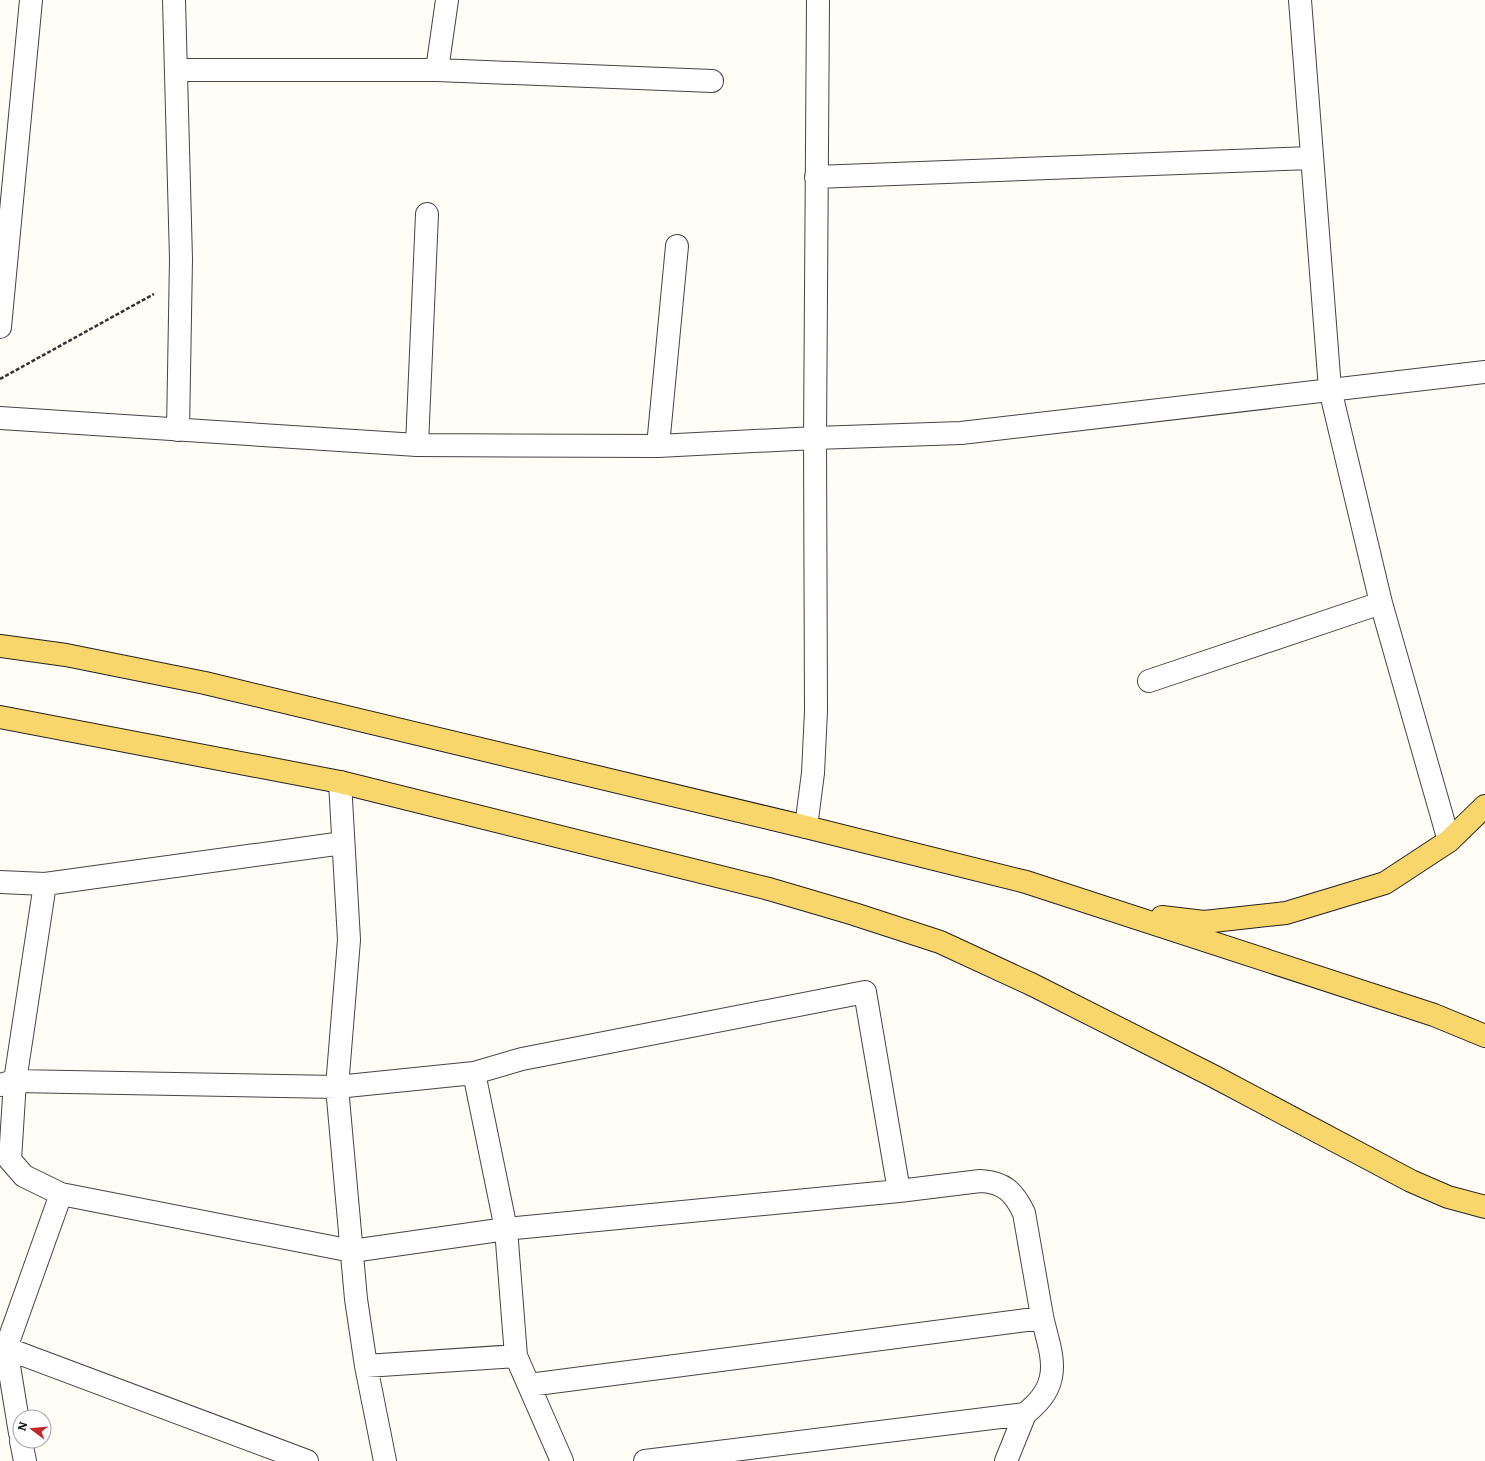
<svg xmlns="http://www.w3.org/2000/svg" width="1485" height="1461" font-family="Literata,serif">
<rect width="100%" height="100%" fill="#fffdf5"/>
<g fill="none" stroke-linecap="round" stroke-linejoin="round">
<!-- minor casing -->
<g stroke="#444" stroke-width="24">
<path id="minor" d="M174,0L181,259L178,430
M1300,0L1330,389L1381,603L1449,841
M176,70H437L712,81
M437,70L447,0
M816,177L1312,158
M0,327L31,0
M0,418L417,445L658,446L815,438L961,433L1485,372
M417,445L427,214
M658,446L677,246
M1149,681L1381,603
M340,782L349,940L337,1087L356,1299L366,1366L385,1461
M806,827L813,773L816,711L815,438L818,0
M0,882L45,884L343,843
M45,884L15,1081L10,1160L24,1176L61,1194
M474,1073L506,1229L516,1356L562,1461
M0,1085L15,1081L337,1087L474,1073L522,1059L865,992L899,1191L506,1229L352,1251L61,1194L6,1348L20,1433
M899,1191L980,1181C1004,1182 1014,1192 1024,1213C1030,1247 1036,1282 1042,1316C1046,1336 1055,1357 1051,1377C1048,1393 1037,1404 1025,1414
M0,1346L307,1461
M366,1366L516,1356
M529,1385L1042,1318
M21,1441L25,1461
M645,1461L1025,1414L1006,1461"/>
</g>
<!-- major casing -->
<g stroke="#222" stroke-width="24">
<path id="major" d="M0,646L66,655L205,683L806,827L1026,882L1434,1015L1485,1036
M0,717L340,782L769,889L854,914L940,942L1033,985L1215,1077L1411,1181L1448,1197L1485,1207
M1162,917L1204,922L1286,913L1385,883L1449,841L1485,806"/>
</g>
<!-- path -->
<path stroke="#333" stroke-width="2.5" stroke-dasharray="4 2" stroke-linecap="butt" d="M0,379L154,294"/>
<!-- minor -->
<use href="#minor" stroke="#fff" stroke-width="22"/>
<!-- major -->
<use href="#major" stroke="#f9d66b" stroke-width="22"/>
</g>
<!-- north arrow -->
<g transform="translate(32 1429) rotate(286)"><circle r="19" fill="#ffffff" stroke="#a0a0a0"/>
<path d="M0-3L7 15L0 10L-7 15Z" fill="#c4262e"/>
<text y="-6" font-size="11" font-weight="bold" text-anchor="middle" fill="#111111">N</text>
</g>
</svg>
